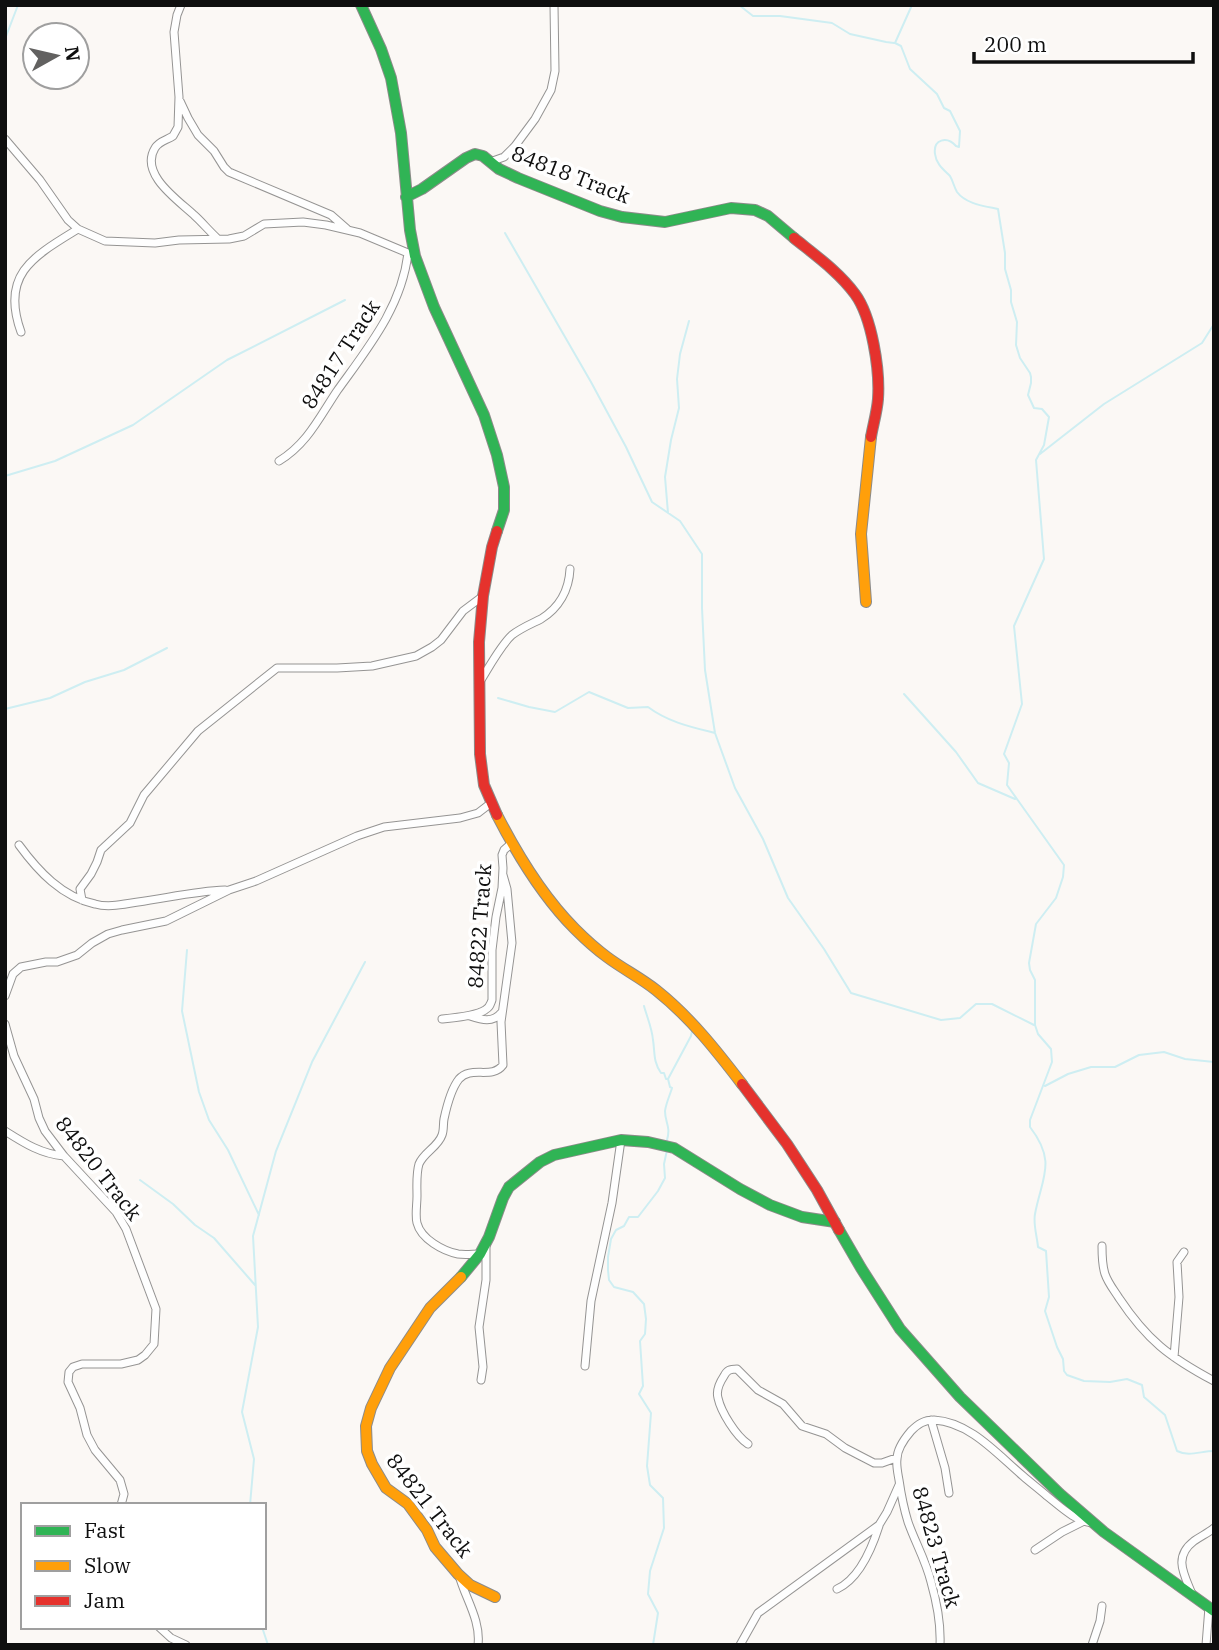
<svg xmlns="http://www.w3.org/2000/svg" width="1219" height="1650" font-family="'IBM Plex Serif',serif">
<rect width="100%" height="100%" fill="#fbf8f5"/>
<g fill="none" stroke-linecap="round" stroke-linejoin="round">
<!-- stream -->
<path stroke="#ceeef2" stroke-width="2" d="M739,5L753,16H780L832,23L850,34L886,42L894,43
M912,5L895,43L901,46L910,69L937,94L944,108L950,111L960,131L959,147L956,146C947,136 933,139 935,154C936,164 944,170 950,176C953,181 954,187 957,192C966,204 984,206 998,209L1005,253V269L1011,290V302L1017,322L1016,345L1020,358L1030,373L1031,377V383L1028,395L1034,408L1042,409L1049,417L1044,445L1036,460L1044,559L1014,626L1022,704L1004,754L1009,763L1007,785L1064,865L1063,877L1056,898L1036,924L1029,963L1030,970L1035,980V1025L1038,1034L1051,1049L1052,1062L1030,1120V1127C1057,1162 1042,1177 1035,1214C1033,1224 1037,1236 1038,1247L1046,1251L1049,1297L1045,1311L1057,1347L1063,1359L1064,1371L1067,1375L1084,1381L1110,1382L1127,1379L1142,1385L1144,1397L1165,1415L1177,1451C1189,1457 1201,1451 1214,1451
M5,39L18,5
M505,233L591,382L626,447L652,502L680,521L702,554V608L705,670L715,733L735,788L763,839L788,898L824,949L851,993L941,1020L960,1018L976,1004H992L1034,1025
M1040,454L1104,404L1202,343L1214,324
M5,476L55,461L133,425L227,360L345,300
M668,513L665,477L671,440L679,408L677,379L680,354L689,321
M904,694L956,752L978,783L1015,799
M498,698L529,707L555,712L589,692L628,708L648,707C668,722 691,727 715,733
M5,709L50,698L85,682L124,670L167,648
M187,950L182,1011L199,1092L209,1120L228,1150L259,1215
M644,1006C647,1017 652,1028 653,1040C655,1052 653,1062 661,1073H664L666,1079H668
M1045,1086L1068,1074L1091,1067H1115L1139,1055L1164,1052L1185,1059L1214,1062
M667,1140C671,1126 665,1123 665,1111C666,1103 670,1095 672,1088L670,1087L668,1079L691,1036L692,1031
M140,1180L173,1204L195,1225L214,1238L255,1285
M250,1505L254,1459L242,1412L258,1327L253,1236L276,1151L312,1062L365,962
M262,1627L268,1645
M653,1645L658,1613L648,1594L650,1571L664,1528L663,1498L650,1485L647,1466L651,1413L639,1394L643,1386L640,1341L645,1334L646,1319L644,1304L633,1292L614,1287L609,1280L608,1270V1257L611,1239L616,1230L624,1226L629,1217H638L658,1191L665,1178L664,1164L667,1150"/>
<!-- street casing -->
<g stroke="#959493" stroke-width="9">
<path id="street" d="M181,5L177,15L174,32L179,97L178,127L173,136C167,140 159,141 155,148C139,174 178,200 194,215C202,222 209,231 218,239
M180,101L188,118L198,135L214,151L224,167L229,172L331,215L347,229
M5,139L40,180L68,220L78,229L105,241L155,243L179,240L229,239L244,236L264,224L303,222L326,225L360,233L415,256
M490,162L504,157L515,146L535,119L551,90L555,71L554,5
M21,332C0,274 34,256 78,229
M279,461C307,444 319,418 337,391C367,349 402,307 408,253
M481,680C489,667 501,645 512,635C521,628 531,624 541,619C559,608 569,590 570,569
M19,845C38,871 62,897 95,904C109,908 124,904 138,902C167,898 196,891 225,890
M82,900L80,889L91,874L97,862L101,850L130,823L144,795L198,731L277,668H337L372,666L416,656L432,647L441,640L463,611L483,596
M5,996L13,974L21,967L46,962H57L77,955L92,943L108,934L122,930L166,921L229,890L256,881L357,836L384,827L460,818L478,813L491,803
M470,1016C482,1020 493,1023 501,1013
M442,1019C453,1018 476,1016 485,1010C490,1007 490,1005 492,1000V950L496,917L502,888L503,868L502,855L504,850L512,843
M5,1024L14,1056L34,1099L39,1118L45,1131L64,1156L116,1212L126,1229L156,1309L154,1344L145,1355L138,1360L121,1364H82L73,1367L69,1372L68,1382L80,1408L87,1435L95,1450L120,1480L124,1494L121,1505
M5,1131C24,1143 41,1154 64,1156
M1102,1246C1102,1255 1102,1265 1105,1274C1108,1283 1114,1290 1119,1298C1147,1340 1169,1357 1214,1381
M480,1254C473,1254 465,1255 458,1254C443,1251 421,1239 417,1223C415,1215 417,1205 417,1196C417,1186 416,1174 419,1164C424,1152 438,1147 442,1135C444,1130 443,1124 444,1119C447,1105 451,1089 459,1079C471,1065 492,1080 503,1065L501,1022L512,943L507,889L503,875
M1174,1357L1179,1297L1177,1262L1184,1252
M585,1366L591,1301L612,1203L621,1140
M481,1380L483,1367L479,1327L486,1280V1244
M931,1420L945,1468L949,1493
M748,1444C736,1436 721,1412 718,1398C716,1391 720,1382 724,1376C727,1370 730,1369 737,1369L758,1390L783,1404L802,1426L826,1434L845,1448L874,1463H882L896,1458
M1035,1550L1062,1532L1082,1522
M459,1575C465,1598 481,1620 478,1645
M837,1589C859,1579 872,1548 879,1526
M1192,1594C1184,1574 1173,1557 1194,1541C1201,1536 1208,1533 1214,1528
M159,1627L171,1638L186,1645
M740,1645L758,1613L879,1525L887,1512L899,1485
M940,1645C941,1623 937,1603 931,1582C926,1561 915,1542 908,1522C904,1509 901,1494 899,1480C898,1474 896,1466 897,1459C897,1449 905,1438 911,1431C918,1424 924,1420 934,1420C970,1422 997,1454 1023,1476C1031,1483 1039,1489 1047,1496C1061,1507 1075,1521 1092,1523
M1092,1645L1100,1621L1102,1606
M1206,1645L1209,1607"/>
</g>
<!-- fast casing -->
<g stroke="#8c8b89" stroke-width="12">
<path id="fast" d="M361,5L381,49L391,78L401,133L410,230L415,256L434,307L484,415L497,455L504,487V510L497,531
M406,197L422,189L466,158L475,154L483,156L499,169L518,178L600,211L622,217L665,222L731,208L755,210L768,216L794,238
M839,1230L861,1268L900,1329L960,1397L1060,1494L1104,1532L1214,1611
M461,1277L480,1254L489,1237L503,1198L509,1187L540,1162L554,1155L621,1140L648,1142L674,1148L740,1189L770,1205L802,1217L835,1222"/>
</g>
<!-- slow casing -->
<g stroke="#8c8b89" stroke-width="12">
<path id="slow" d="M866,602L861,534L871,437
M497,815C518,856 543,897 575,929C585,939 596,949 607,957C623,969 641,978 656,990C690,1017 716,1050 742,1084
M461,1277L430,1308L390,1368L371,1408L366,1426L367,1451L372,1464L386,1488L408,1504L427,1530L435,1547L458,1574L470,1585L495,1597"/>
</g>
<!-- jam casing -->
<g stroke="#8c8b89" stroke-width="12">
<path id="jam" d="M794,238C815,255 839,272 855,294C872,317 880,370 878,399C877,412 873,425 871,437
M497,815L484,785L480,754L479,642L483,596L492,547L497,531
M742,1084L787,1144L817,1190L839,1230"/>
</g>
<!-- street -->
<use href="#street" stroke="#fefefe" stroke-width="7"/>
<!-- fast -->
<use href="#fast" stroke="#30b455" stroke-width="10"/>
<!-- slow -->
<use href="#slow" stroke="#ff9f0a" stroke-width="10"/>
<!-- jam -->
<use href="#jam" stroke="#e5322d" stroke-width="10"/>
</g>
<g text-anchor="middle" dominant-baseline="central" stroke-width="7" stroke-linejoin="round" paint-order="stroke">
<!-- street labels -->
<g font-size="21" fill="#0f0f0f" stroke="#fff">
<text transform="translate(571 174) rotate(21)">84818 Track</text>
<text transform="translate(340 354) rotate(-57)">84817 Track</text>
<text transform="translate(479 926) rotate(-86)">84822 Track</text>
<text transform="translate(99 1168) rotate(52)">84820 Track</text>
<text transform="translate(430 1505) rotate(52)">84821 Track</text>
<text transform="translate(937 1547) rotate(74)">84823 Track</text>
</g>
</g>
<!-- border -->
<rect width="1219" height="1650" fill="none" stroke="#0f0f0f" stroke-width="14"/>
<!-- legend -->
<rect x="21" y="1503" width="245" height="126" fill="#ffffff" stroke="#9f9f9f" stroke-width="2"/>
<rect x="35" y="1526" width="35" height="10" fill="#30b455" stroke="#9f9f9f" stroke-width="2"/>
<text x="84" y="1538" font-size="21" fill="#0f0f0f">Fast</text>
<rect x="35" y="1561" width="35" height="10" fill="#ff9f0a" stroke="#9f9f9f" stroke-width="2"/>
<text x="84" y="1573" font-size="21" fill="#0f0f0f">Slow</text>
<rect x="35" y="1596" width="35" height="10" fill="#e5322d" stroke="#9f9f9f" stroke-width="2"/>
<text x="84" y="1608" font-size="21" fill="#0f0f0f">Jam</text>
<!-- north arrow -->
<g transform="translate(56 56) rotate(82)"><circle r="33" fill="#ffffff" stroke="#9f9f9f" stroke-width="2"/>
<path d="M0-5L12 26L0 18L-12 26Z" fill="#626160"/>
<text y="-10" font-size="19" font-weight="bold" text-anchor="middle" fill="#0f0f0f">N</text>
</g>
<!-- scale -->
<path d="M974 52v10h219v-10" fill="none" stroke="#0f0f0f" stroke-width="3.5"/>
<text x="984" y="52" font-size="21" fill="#0f0f0f" stroke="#ffffff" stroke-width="5" paint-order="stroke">200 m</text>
</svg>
